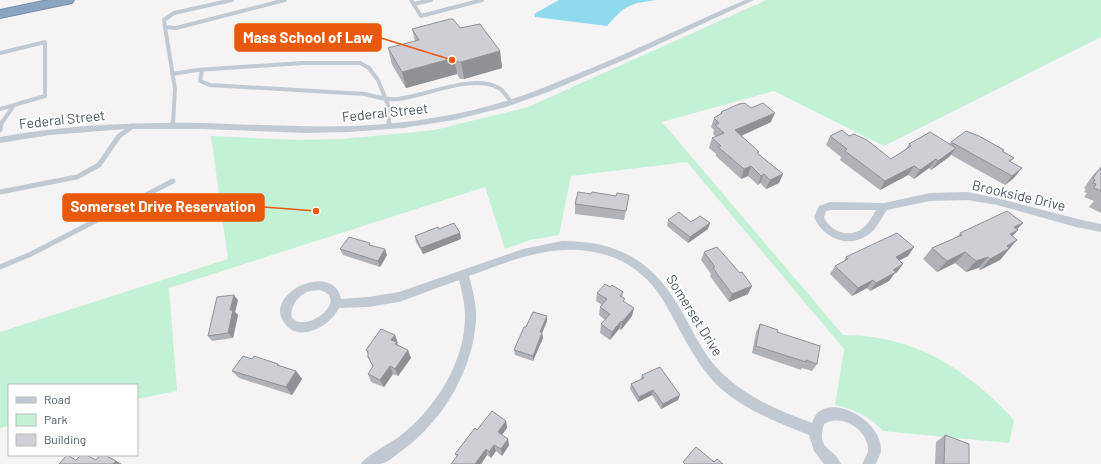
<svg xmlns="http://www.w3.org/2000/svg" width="1101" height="464" font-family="Barlow,sans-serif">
<rect width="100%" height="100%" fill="#f5f3f3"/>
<!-- green -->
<path fill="#c3f1d5" d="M766,0H1101V37L884,146L774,91L662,122L843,335C915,335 967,369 1014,420L1009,443L883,431C869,416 855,409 835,405L844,349L687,162L571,176L559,235L530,240L505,249L485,187L169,288L177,391L137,399V385H9V426L0,428V332L228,259L211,136L298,140L343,139L435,130L479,119L528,107Z"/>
<!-- water -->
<path fill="#90daee" d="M559,0H656C629,4 625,5 607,26L535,17L534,14Z"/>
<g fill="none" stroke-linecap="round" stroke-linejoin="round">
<!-- motorway casing -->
<g stroke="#7690ad" stroke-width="2">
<path id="motorway" d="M48,0H74L72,3L67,4L0,18V10Z"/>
</g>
<!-- service-far1 -->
<path stroke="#c1cad2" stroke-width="4" d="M232,0L174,13L164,20L165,27L176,28L285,0
M411,0L421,16L482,0
M414,4L431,0
M165,27L175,89L173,124
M0,53L45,42V96L0,109
M202,70L200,81L210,85L365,94C376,97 386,100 398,99C426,96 473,73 499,88C504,91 507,97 511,102
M172,74L197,70L303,63H360L369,68L378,80L388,105L389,124
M1,124L14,105"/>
<!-- service -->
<path stroke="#c1cad2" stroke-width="5" d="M389,123V126
M173,126V123
M0,130L1,123
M0,192L77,177L99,165L119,136L133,126
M0,267L31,254L173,181"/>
<!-- minor -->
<path fill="#c1cad2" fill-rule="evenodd" d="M745,0H754L631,57L548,92L506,107L454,120L403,128L348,132L306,133L202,129H126L50,135L0,143V137C67,125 136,122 204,123C271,125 338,130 405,122C437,118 469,112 499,103C524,96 548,86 572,76C630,53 687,25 745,0Z
M967,192C1012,200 1056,215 1101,224V232L1076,227L997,205L967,200L930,201L887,210C881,218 877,229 868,235C848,249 823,238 814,217L819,206L830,202L884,203L930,193ZM831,210H876C872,217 869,223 863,228C850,239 830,232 824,217L826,211Z
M562,241C619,241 653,261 681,310C692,329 701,350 716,367C742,395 776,410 812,423C822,388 882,418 881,450C881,454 877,460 876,464H862C864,460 868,454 868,449C868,429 840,413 824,424C816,451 833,446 841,464H824L814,451L809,435C776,422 742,409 716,384C692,359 679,326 661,297C650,280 634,266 615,258C563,238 518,258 469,276C473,291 477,306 476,321C472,372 443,420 403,450C396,454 388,463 380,464C374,464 367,464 361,464C364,457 392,442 400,436C436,408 465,362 465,316C465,304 462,292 459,280L399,302L368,307L339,308C331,325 301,343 286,325C259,295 333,259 341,299L368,297L399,292L523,249ZM320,290C346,298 318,324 301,322C282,321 295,298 305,293C310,290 315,291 320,290Z"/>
<!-- motorway -->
<use href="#motorway" fill="#8ba5c1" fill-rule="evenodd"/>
</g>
<!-- wall -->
<path fill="#b0b2b7" d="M460,28L500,51L502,68L464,79H460L457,74L406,88L392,65L388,48L415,41L412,29Z
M751,108L771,122L741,136L758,154L779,183L766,189L760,183L758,185L748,176L741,179L716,156V154L709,148L712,138L716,137L713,134L714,130L711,127L714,118L720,114L721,112Z
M830,136H849L891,159L906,149L909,144H949L951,142L1003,151L1014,158L1010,162L1014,178L1005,185L951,155L949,157L931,170L929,168L914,179L908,175L880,190L840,160L841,157L826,145Z
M1101,167V213L1089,207L1094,201L1084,197L1087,193L1084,192L1086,189L1084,188L1093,175Z
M591,194L616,196L629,195L624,220L575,214V204Z
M668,220L708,229L688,243L667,226Z
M1023,223L1017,229L1012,236L1010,248L1000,260L980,270L978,268L966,272L955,263L937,272L923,259L932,248L957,237L960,233Z
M439,229L460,233L461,239L423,254L416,242L415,236Z
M371,245L387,255L380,267L343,255L340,249Z
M914,247L908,256L900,260L903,264L897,272L894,274L889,281L870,291L867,288L852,296L830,274L835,266L843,262L846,257Z
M704,252L740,273L748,294L729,302L710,276L711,274L701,260Z
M610,287L623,292L622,298L632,316L621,330L619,329L610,340L600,333L601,324L605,320L599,315L600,307L602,305L596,301L597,293Z
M238,300L235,312L238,315L233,338L212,341L208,336Z
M547,316V321L542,333L543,338L533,361L515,355L514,350L526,327Z
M760,324L777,332L817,364L812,371L802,368L801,370L752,353L756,332Z
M395,335L398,346L411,358L398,376L393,374L384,387L371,382L368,374L373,367L368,357V354L366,350Z
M252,359L278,364L280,366L296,371L302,379L292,395L239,378L232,371Z
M642,375L678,400L661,409L652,395L638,402L630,389L631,384L641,379Z
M506,421L507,428L502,435L509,445L502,456L496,451L491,458L487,455L481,464H451L457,457L455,454L477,430Z
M945,435L969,464H935L936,442Z"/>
<!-- shaded-wall -->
<path fill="#909195" d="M500,51L502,68L464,79L461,62Z
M454,58L457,74L406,88L402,72Z
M775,113L771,122L732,140L735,130Z
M956,148L949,157L931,170L938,161Z
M936,159L929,168L914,179L920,170Z
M751,166L748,176L741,179L744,169Z
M914,166L908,175L880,190L885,181Z
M1022,168L1014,178L1005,185L1012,176Z
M764,174L760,183L758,185L761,176Z
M783,174L779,183L766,189L770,180Z
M710,223L708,229L688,243L690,237Z
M1023,223L1014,232L1018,230L1007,242L999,246L1014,227Z
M460,233L461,239L423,254L421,248Z
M1017,240L1000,260L980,270L990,259L1007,246Z
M914,247L908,256L889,266L896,257Z
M385,249L387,255L380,267L378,261Z
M965,252L955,263L937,272L947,261Z
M988,257L978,268L966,272L976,261Z
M903,264L897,272L894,274L889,281L870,291L876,283L893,270Z
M873,280L867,288L852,296L858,288Z
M752,286L748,294L729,302L732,294Z
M234,295L238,300L235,312L238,315L233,338L228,333L230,310Z
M634,308L632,316L621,330L622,322Z
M547,316V321L540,338V332Z
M621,321L619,329L610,340L612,332Z
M542,333L543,338L533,361V356Z
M395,335L398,343H397L400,350L391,340Z
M408,350L411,358L398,376L395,369Z
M390,366L393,374L384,387L380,380Z
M296,371L302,379L292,395L286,387Z
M653,390L652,395L638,402L639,397Z
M680,395L678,400L661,409L663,404Z
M506,421L507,428L499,438L498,432Z
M508,439L509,445L502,456L501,449Z
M494,445L496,451L491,458L489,452Z
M486,449L487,455L481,464H475Z
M116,461L122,464H113Z"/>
<!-- building -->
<path fill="#cdcfd5" stroke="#909195" d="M450,19H453L460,28L480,24L500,51L461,62H458L454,58L402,72L388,48L419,40L412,29Z
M745,103L751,108L763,103L775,113L735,130L759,152L757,153L783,174L770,180L764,174L761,176L751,166L744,169L718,147L721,146L712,138L724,133L715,125L719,123L714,118L722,113L721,112L739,104Z
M842,130L849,136L854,134L867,140L891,159L911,146L909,144L930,132L956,148L938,161L936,159L920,170L914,166L885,181L845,151L847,149L830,136Z
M966,131L979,136L1004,150L1002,151L1014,158L1009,161L1022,168L1012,176L951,142Z
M1101,167V191L1094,188L1096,184L1093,183L1095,180L1093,178Z
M578,192L591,194L592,192L616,196L617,193L629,195L626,211L575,204Z
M1007,211L1023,223L1014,227L1018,230L1010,234L1017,240L1007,246L1010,248L990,259L988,257L976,261L965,252L947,261L932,248L962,235L960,233Z
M679,212L691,222L700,216L710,223L690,237L668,220Z
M454,223L460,233L421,248L415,236L438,227L439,229Z
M897,233L914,247L896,257L903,264L893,270L896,272L876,283L873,280L858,288L835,266L848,259L846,257Z
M349,237L370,243L369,245L385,249L378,261L340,249Z
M717,247L740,273L742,272L752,286L732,294L713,268L715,267L704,252Z
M605,284L610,287L612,285L623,292L620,296L625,299L623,301L634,308L622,322L621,321L612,332L601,324L610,314L600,307L607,299L597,293Z
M234,295L230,310H233L228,333L208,336L217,297Z
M533,312L547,316L540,332L542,333L533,356L514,350L524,327H526Z
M760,324L778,330L777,332L820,346L817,364L806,360V362L756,346Z
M381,329L395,335L391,340L397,342L395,344L408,350L395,369L390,366L380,380L368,374L373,366L368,357V351L366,350Z
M243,356L252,359L254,356L278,364L277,365L296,371L286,387L232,371Z
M660,367L680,395L663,404L653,390L639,397L631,384L644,378L642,375Z
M492,411L506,421L498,432L508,439L501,449L494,445L489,452L486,449L475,464H451L458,455L455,454L475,428L477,430Z
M945,435L969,444V464H944Z
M696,447L714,462L717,459L723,464H685L683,462Z
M67,455L76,460L81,455H86L96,460L100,455H105L116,461L113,464H59Z"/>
<g text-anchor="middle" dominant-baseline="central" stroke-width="4" stroke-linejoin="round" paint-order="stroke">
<!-- street labels -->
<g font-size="14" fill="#4a5661" stroke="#fff">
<text transform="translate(385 112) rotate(-6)">Federal Street</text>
<text transform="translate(62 119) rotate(-6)">Federal Street</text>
<text transform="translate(1019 195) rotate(13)">Brookside Drive</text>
<text transform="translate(695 315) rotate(58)">Somerset Drive</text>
</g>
</g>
<!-- callouts -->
<path fill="none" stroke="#e8590c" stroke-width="1.5" d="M452 60L381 38M316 211L264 207"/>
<g fill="#e8590c" stroke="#fff" stroke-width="1.5">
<circle cx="452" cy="60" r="4"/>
<circle cx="316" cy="211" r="4"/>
</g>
<g fill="#e8590c" stroke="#e8590c" stroke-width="1.5">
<rect x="235" y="24" width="146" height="27" rx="4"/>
<rect x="63" y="194" width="201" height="27" rx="4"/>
</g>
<g font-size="15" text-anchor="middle" font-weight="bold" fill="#fff">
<text x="308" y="43">Mass School of Law</text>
<text x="163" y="212">Somerset Drive Reservation</text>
</g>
<!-- legend -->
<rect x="8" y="384" width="130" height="72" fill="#ffffff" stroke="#b7bbc0"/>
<rect x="16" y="397" width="20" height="6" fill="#c1cad2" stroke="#b7bbc0"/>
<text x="44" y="404" font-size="12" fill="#4a5661">Road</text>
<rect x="16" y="414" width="20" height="12" fill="#c3f1d5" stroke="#b7bbc0"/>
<text x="44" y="424" font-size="12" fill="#4a5661">Park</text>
<rect x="16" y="434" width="20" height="12" fill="#cdcfd5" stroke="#b7bbc0"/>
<text x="44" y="444" font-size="12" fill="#4a5661">Building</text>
</svg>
